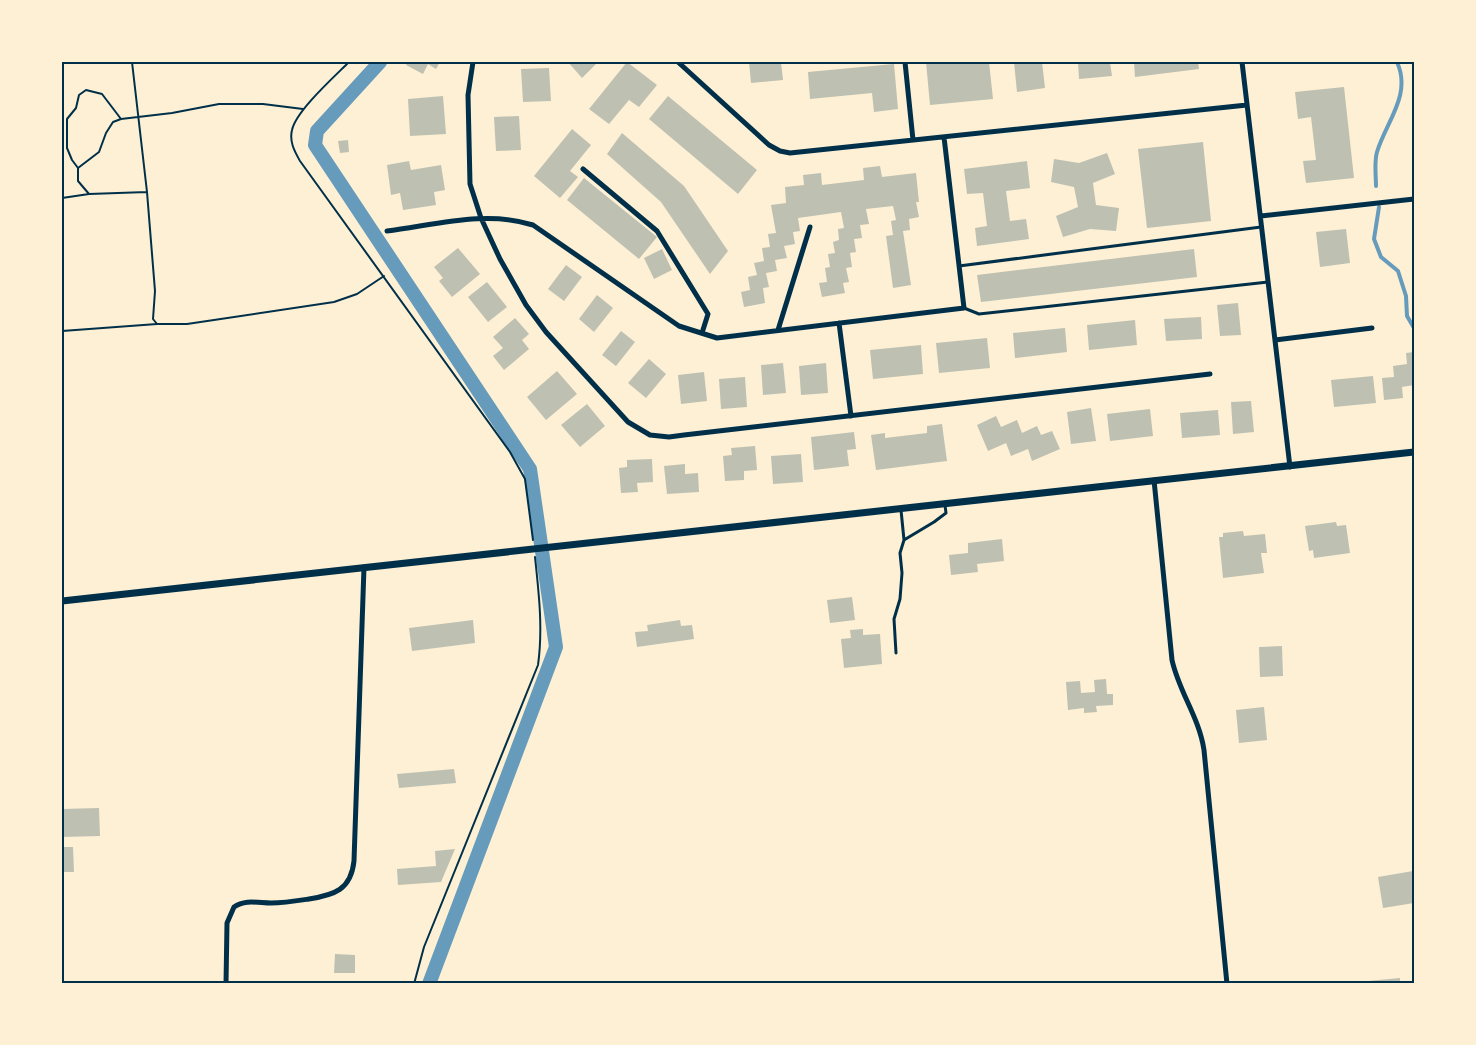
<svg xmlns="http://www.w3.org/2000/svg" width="1476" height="1045" font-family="'IBM Plex Sans',sans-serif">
<rect width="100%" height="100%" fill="#fdf0d5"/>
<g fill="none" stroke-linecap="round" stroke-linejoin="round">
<!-- stream -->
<path stroke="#669bbc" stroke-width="4" d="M1376,186C1376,176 1374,162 1377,152C1386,122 1412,95 1397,62
M1379,207L1374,239L1381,257L1398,271L1406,296L1407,316L1414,328"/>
<!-- canal -->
<path stroke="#669bbc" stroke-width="14" d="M380,62L317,131L315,145L530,469L556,647L429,984"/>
</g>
<!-- building -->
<path fill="#bec0b2" d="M408,62H440L436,69L428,64L423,74L406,65Z
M568,62H598L582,78Z
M627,62L657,85L639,107L629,100L609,124L589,109Z
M749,62H781L783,80L751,83Z
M926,62H989L993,99L930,105Z
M1014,62H1042L1045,88L1017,92Z
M1078,62H1110L1112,76L1079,79Z
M1134,62H1198L1199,69L1135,77Z
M894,64L898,109L874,112L872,93L810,99L808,72Z
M549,68L551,101L523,102L521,69Z
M1344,87L1354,178L1306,183L1303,161L1316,160L1311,117L1298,119L1295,92Z
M443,96L446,134L410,136L408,99Z
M668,96L757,170L738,194L649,119Z
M519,116L521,150L496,151L494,117Z
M572,129L591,145L570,171L578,177L560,198L534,176Z
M622,133L684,186L728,251L710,274L661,202L607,154Z
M348,140L349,152L340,153L338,141Z
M1203,142L1211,221L1147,228L1138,149Z
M1107,153L1115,174L1093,183L1096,205L1119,208L1116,231L1090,229L1063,237L1056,216L1078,207L1074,187L1051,182L1054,159L1079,163Z
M409,161L411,170L441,165L445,190L434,192L436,205L403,210L400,193L391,195L387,165Z
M1027,161L1030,188L1006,191L1010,221L1026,219L1029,239L977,246L975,228L987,226L983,193L967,194L964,169Z
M880,166L882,177L916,173L919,202H916L919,217L909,219L910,230L903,231L911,285L893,288L886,236L893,235L891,221L896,220L893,206L866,209L869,224L860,225L862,238L854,239L856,252L850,253L852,267L846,268L849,282L843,283L845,293L822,297L819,283L827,282L825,268L830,267L828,254L835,253L833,242L839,240L838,229L844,228L841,212L798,218L800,231L793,232L795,244L784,246L787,258L775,260L777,271L766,273L769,287L763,288L765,303L744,307L741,292L750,290L748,277L757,275L754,263L764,261L762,248L770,247L768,234L776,233L771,205L786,203L785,187L804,185L803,175L821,173L822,185L864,180L863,168Z
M584,178L657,237L639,259L567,200Z
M1346,229L1350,263L1320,267L1316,232Z
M458,248L480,274L452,297L439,281L443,278L434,267Z
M662,249L672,270L654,279L644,258Z
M1194,249L1197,277L981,302L977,275Z
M566,265L582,277L564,301L548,289Z
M487,282L507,307L488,322L468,297Z
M597,295L613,308L594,332L579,319Z
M1238,303L1241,335L1220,336L1217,305Z
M1201,317L1202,339L1166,341L1164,319Z
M515,318L529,334L522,340L529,349L504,370L493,356L503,348L493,337Z
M1135,320L1137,345L1089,350L1087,325Z
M1065,328L1067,352L1015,358L1013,333Z
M621,331L635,342L616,366L602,355Z
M987,338L990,368L939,373L936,343Z
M921,345L923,374L873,379L870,350Z
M1414,352V385L1402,387L1403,398L1384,400L1382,378L1394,377L1393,366L1407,364L1406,353Z
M649,359L666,374L646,398L628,383Z
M783,363L786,393L763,395L761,365Z
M826,363L828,393L801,395L799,366Z
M557,371L577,394L546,420L527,397Z
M704,372L707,401L681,404L678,375Z
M1373,376L1376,403L1334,407L1331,380Z
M745,377L747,407L721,409L719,379Z
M1251,401L1254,432L1233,434L1231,402Z
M587,404L605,426L580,447L561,425Z
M1091,408L1096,441L1071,444L1067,412Z
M1150,409L1153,436L1110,441L1107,414Z
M1218,410L1220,435L1182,438L1180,413Z
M996,416L1001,427L1017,420L1022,433L1037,426L1041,435L1052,431L1060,449L1032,461L1028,449L1011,456L1006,443L988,451L977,425Z
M942,424L947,461L876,470L871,435L885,433V438L927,433V426Z
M854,432L856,449L847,450L849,466L814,470L811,437Z
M755,446L757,470L744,471V480L725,481L723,456L732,455L731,448Z
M801,454L803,482L773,484L771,456Z
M652,459L653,482L637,483L638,492L621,493L619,468L627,467V460Z
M685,464V474L698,473L699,492L667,494L664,466Z
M1336,522L1337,526L1346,525L1350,553L1314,558L1313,550L1309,551L1305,526Z
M1243,531L1244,536L1265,534L1267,553H1261L1264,573L1223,578L1219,537H1223V533Z
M1002,539L1004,561L977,564L978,572L951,575L949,555L968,553V543Z
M852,597L855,620L830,623L827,600Z
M473,620L475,643L412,651L409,628Z
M680,620L681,626L692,625L694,639L637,647L635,632L648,631L647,625Z
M863,629V635L880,634L882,664L844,668L841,639L851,638L850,630Z
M1282,646L1283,676L1260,677L1259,647Z
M1106,679L1107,694H1113V705L1096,706L1097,712L1084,713V708L1068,710L1066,682L1080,681L1081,693L1095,692L1094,680Z
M1264,707L1267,740L1239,743L1236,710Z
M454,769L456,783L399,788L397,774Z
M99,808L100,836L62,837V809Z
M62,847H73L74,872H62Z
M455,849L441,882L398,885L397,869L436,866L435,851Z
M1413,871L1414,903L1383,908L1378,877Z
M335,954L355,955V973H334Z
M1400,978V984H1368V981Z"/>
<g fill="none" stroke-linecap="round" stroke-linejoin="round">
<!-- path -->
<path stroke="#003049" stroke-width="2" d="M132,62L147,192L155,291L153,319L157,324H187L334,302L357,294L384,276
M349,62C334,77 296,111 292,130C289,142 295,152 300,161L510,452L525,479L533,540
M78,168L99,152L106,133L113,122L121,119L172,113L219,104H263L303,109
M89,194L78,181V168L72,160L67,148V119L76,108L79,95L86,90L102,94L121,119
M62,198L89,194L147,192
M62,331L157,324
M414,984L424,947L538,665C543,629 539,594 535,557"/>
<!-- service -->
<path stroke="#003049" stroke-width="3" d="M959,266L1261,227
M964,308L979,314L1268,282
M904,540L934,522L946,513L945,505
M896,653L894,619L900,599L902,573L900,553L904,540L901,510"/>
<!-- minor -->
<path stroke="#003049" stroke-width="5" d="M473,62L468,95L470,184L481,218L500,259L526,305L546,332L628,422L650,435L669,437L684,435L1210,374
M678,62L769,145L780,151L790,153L1247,105
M905,62L913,140
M1242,62L1290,467
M583,169L657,231L708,314L702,333
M1261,216L1414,199
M387,231C435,225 486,210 533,225L679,326L717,338L964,308L944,137
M839,323L851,416
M778,330L810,227
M1275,340L1372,328
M1154,480L1172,660C1179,692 1199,717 1204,750L1227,984
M226,984L227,923L234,907C245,899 259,903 271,903C284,903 296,901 309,899C334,895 351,890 354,861L364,567"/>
<!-- tertiary -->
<path stroke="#003049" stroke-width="7" d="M62,601L1414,452"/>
</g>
<!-- border -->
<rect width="1476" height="1045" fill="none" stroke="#fdf0d5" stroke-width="126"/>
<rect x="63" y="63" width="1350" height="919" fill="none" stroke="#003049" stroke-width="2"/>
</svg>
